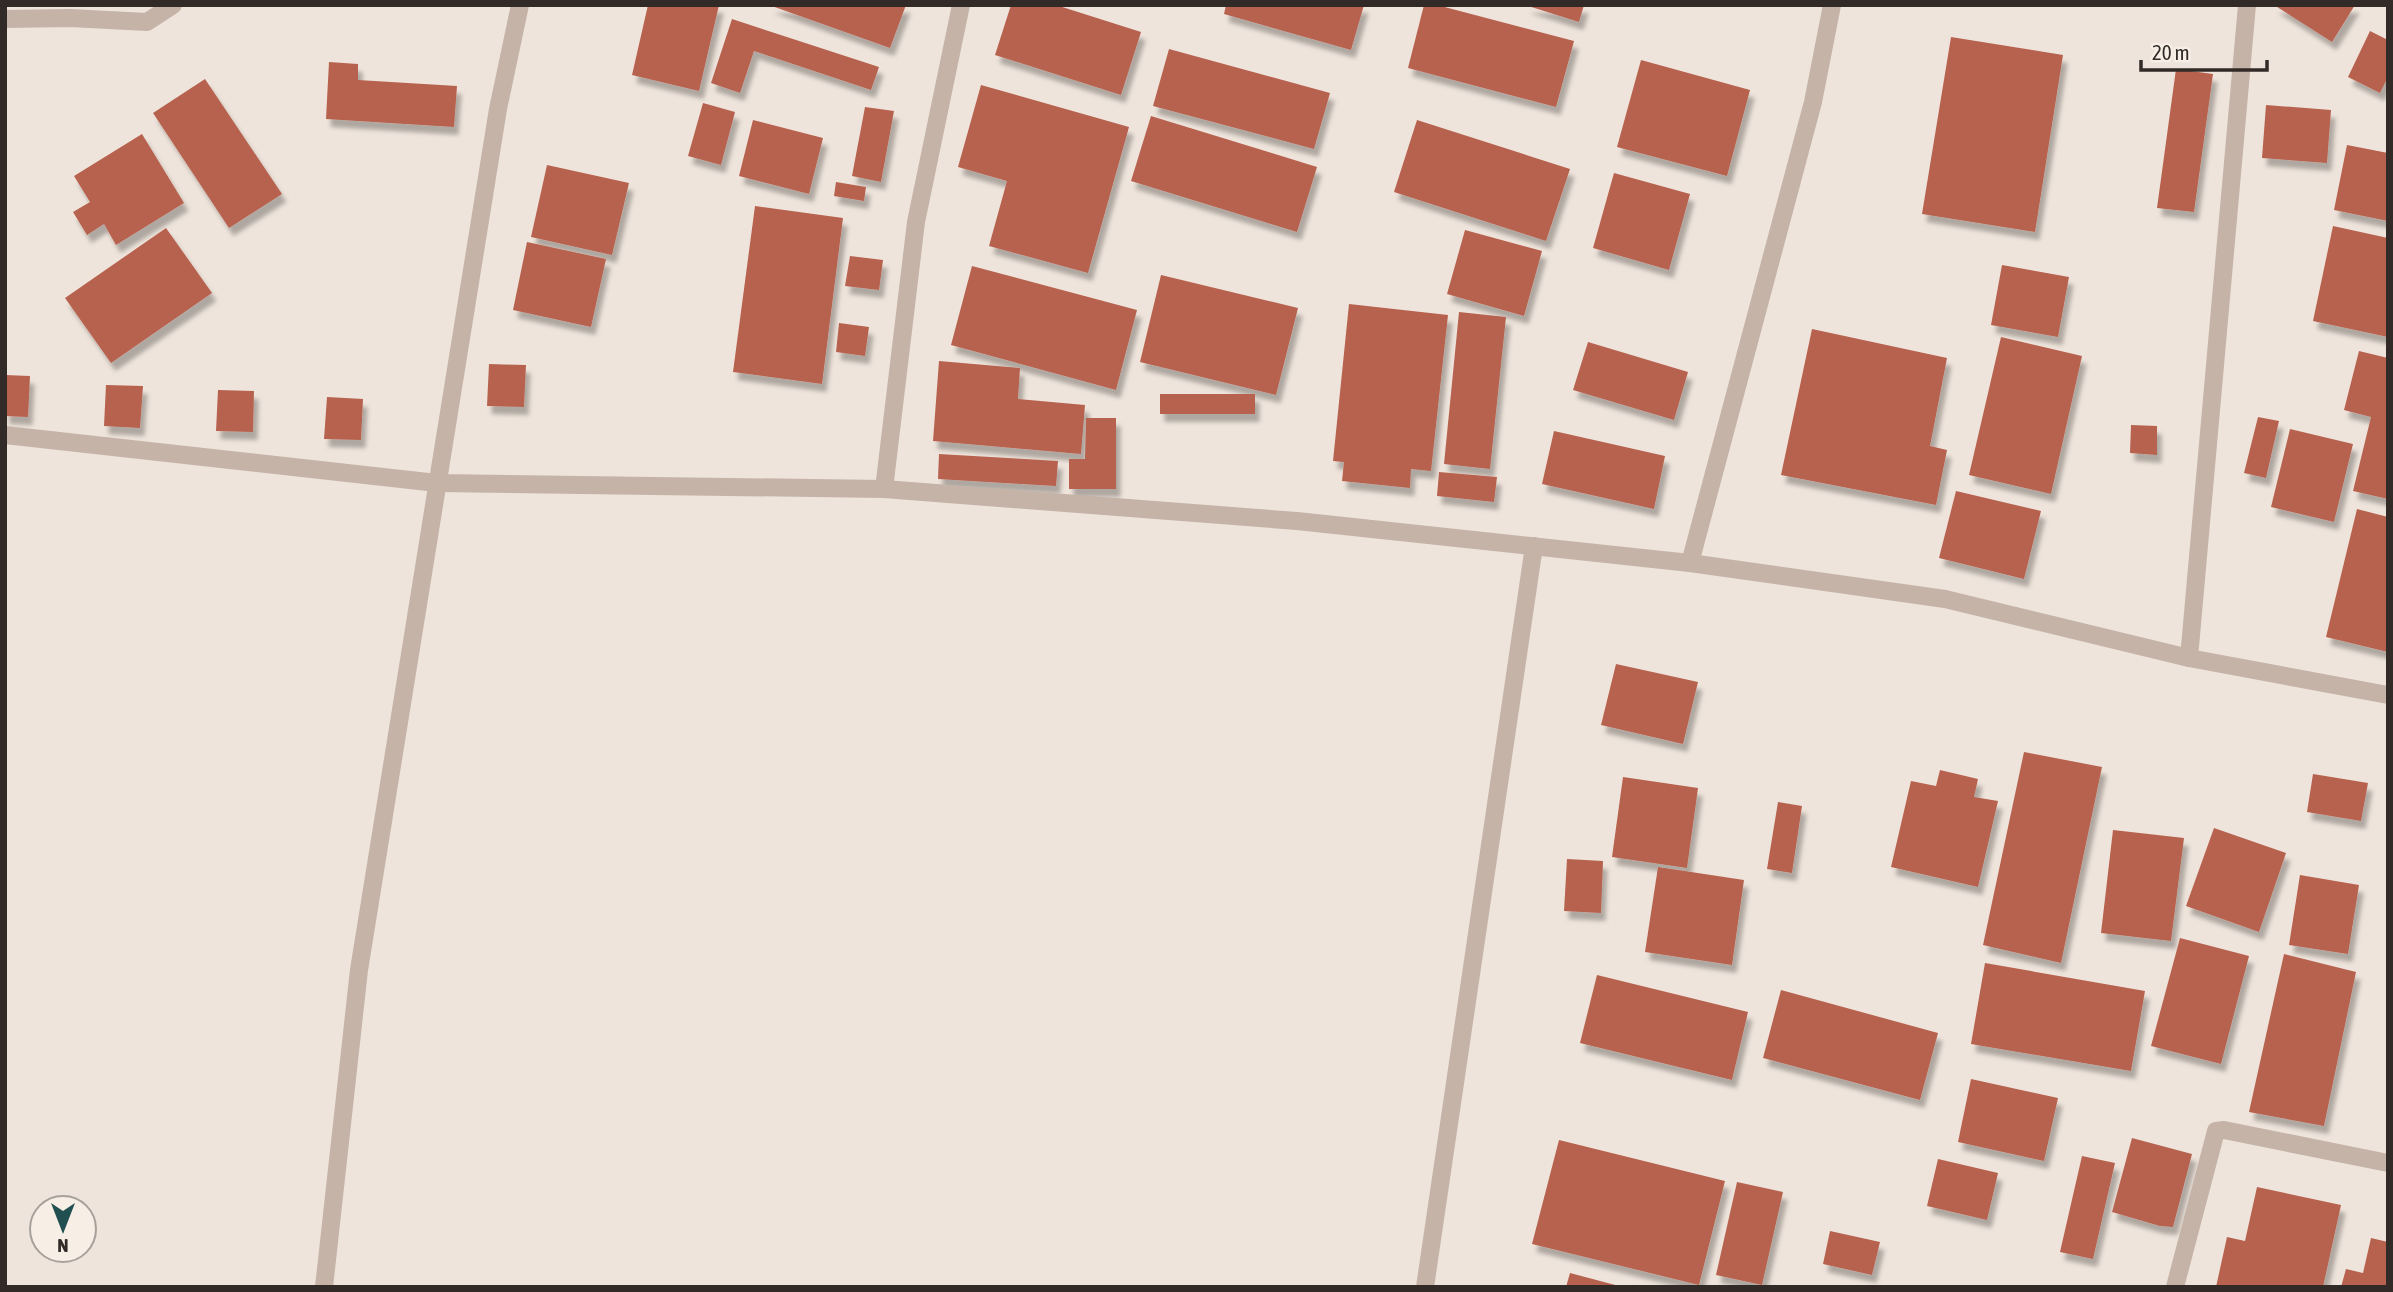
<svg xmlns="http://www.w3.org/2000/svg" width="2393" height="1292" font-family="'Asap Condensed',sans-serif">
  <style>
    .building { fill: #b7624f; filter: url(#shadow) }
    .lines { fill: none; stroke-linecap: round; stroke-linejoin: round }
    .minor { stroke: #c5b3a8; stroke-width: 18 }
  </style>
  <defs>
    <filter id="shadow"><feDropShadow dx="4.5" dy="8" stdDeviation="2" flood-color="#0004"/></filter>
  </defs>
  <rect width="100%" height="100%" fill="#eee4db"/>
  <g class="building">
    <path d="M 648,5 L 719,5 L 699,91 L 632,75 Z"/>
    <path d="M 769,5 L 906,5 L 890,48 Z"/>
    <path d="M 1011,5 L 1056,5 L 1141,32 L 1121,95 L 995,55 Z"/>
    <path d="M 1226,5 L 1364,5 L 1351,50 L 1224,14 Z"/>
    <path d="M 1424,5 L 1437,5 L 1574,41 L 1556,107 L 1408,68 Z"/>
    <path d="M 1525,5 L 1584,5 L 1579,22 Z"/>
    <path d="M 2274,5 L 2355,5 L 2332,42 Z"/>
    <path d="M 732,19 L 879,67 L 871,90 L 754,51 L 740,93 L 711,83 Z"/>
    <path d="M 2370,31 L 2388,40 L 2388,77 L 2380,93 L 2348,77 Z"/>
    <path d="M 1951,37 L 2063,55 L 2035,232 L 1922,214 Z"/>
    <path d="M 1169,49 L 1330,93 L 1314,149 L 1153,106 Z"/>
    <path d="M 1641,60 L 1750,90 L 1727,176 L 1617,147 Z"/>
    <path d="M 329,62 L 358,64 L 358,80 L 457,86 L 454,127 L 326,119 Z"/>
    <path d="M 2176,69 L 2213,74 L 2194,212 L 2157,208 Z"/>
    <path d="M 205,79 L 282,194 L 229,228 L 153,113 Z"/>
    <path d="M 981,85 L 1129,127 L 1088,273 L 989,246 L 1007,181 L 958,167 Z"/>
    <path d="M 703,103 L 735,112 L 721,165 L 688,156 Z"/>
    <path d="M 2266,105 L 2331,110 L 2327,163 L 2262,158 Z"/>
    <path d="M 865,107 L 894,111 L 881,182 L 852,176 Z"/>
    <path d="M 1151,116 L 1317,167 L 1297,232 L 1131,181 Z"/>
    <path d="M 753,120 L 823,138 L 809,194 L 739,176 Z"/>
    <path d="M 1417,120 L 1570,169 L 1546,241 L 1394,192 Z"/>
    <path d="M 142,134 L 184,203 L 116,245 L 104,224 L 87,235 L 73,212 L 90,202 L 74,176 Z"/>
    <path d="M 2347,145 L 2388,153 L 2388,221 L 2334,210 Z"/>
    <path d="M 547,165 L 629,183 L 612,255 L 531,237 Z"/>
    <path d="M 1614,173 L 1690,194 L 1669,270 L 1593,248 Z"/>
    <path d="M 836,182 L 866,187 L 864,201 L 834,196 Z"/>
    <path d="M 755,206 L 843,218 L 822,384 L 733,372 Z"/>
    <path d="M 2333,226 L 2388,238 L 2388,337 L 2313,321 Z"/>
    <path d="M 166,228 L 212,293 L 111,363 L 65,298 Z"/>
    <path d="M 1465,230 L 1542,251 L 1524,316 L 1447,294 Z"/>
    <path d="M 527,242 L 606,259 L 591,327 L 513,310 Z"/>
    <path d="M 850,256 L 883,260 L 879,290 L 845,286 Z"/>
    <path d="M 2002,265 L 2069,277 L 2058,337 L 1991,325 Z"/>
    <path d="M 972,266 L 1137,310 L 1116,390 L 951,345 Z"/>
    <path d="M 1161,275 L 1298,308 L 1276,395 L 1140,362 Z"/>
    <path d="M 1349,304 L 1448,315 L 1431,471 L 1411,469 L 1410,488 L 1342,481 L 1344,462 L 1333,461 Z"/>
    <path d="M 1459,312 L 1506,317 L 1490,469 L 1444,464 Z"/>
    <path d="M 839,323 L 869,327 L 865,356 L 836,352 Z"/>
    <path d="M 1812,329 L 1947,358 L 1930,446 L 1947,450 L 1936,505 L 1781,475 Z"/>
    <path d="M 2001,337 L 2082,356 L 2051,494 L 1969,475 Z"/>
    <path d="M 1588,342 L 1688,372 L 1674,420 L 1573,390 Z"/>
    <path d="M 2359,351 L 2388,358 L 2388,499 L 2353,491 L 2371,417 L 2344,410 Z"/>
    <path d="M 939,361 L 1020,368 L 1018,399 L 1085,405 L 1081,454 L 933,441 Z"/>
    <path d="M 489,364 L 526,365 L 524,407 L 487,406 Z"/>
    <path d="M 5,375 L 30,376 L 28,417 L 5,416 Z"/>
    <path d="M 106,385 L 143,386 L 140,428 L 104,426 Z"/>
    <path d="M 218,390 L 254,391 L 253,432 L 216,431 Z"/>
    <rect x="1160" y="394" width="95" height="20"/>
    <path d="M 327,397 L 363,399 L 361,440 L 324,439 Z"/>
    <path d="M 2258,417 L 2279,421 L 2266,478 L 2244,473 Z"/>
    <path d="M 1086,418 L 1116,418 L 1116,489 L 1069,489 L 1069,459 L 1085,459 Z"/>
    <path d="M 2131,425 L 2157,426 L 2157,455 L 2130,453 Z"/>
    <path d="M 2290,429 L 2353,444 L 2334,522 L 2271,507 Z"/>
    <path d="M 1554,431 L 1665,456 L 1654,509 L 1542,484 Z"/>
    <path d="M 939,454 L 1058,461 L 1056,486 L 938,479 Z"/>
    <path d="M 1439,472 L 1497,477 L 1494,502 L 1437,496 Z"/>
    <path d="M 1956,491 L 2041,511 L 2024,579 L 1939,558 Z"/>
    <path d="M 2357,509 L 2388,517 L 2388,652 L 2326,637 Z"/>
    <path d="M 1616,664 L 1698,682 L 1683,744 L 1601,725 Z"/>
    <path d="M 2024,752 L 2102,767 L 2061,963 L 1983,945 Z"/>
    <path d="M 1940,770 L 1978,779 L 1974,797 L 1998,801 L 1978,887 L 1891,867 L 1911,781 L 1936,786 Z"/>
    <path d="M 2313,774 L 2368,783 L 2361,821 L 2307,812 Z"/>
    <path d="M 1623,777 L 1698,788 L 1687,868 L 1612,857 Z"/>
    <path d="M 1778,802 L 1802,806 L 1792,873 L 1767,869 Z"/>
    <path d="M 2214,828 L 2286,853 L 2259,932 L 2186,906 Z"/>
    <path d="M 2113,830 L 2184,838 L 2171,941 L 2101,933 Z"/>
    <path d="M 1567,859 L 1603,861 L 1601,913 L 1564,911 Z"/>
    <path d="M 1658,867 L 1744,880 L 1732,965 L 1645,952 Z"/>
    <path d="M 2300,875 L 2359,885 L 2348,954 L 2289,945 Z"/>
    <path d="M 2180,938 L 2249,956 L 2221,1064 L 2151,1046 Z"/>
    <path d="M 2284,954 L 2356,972 L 2324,1126 L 2249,1112 Z"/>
    <path d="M 1985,963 L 2145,991 L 2131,1071 L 1971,1044 Z"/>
    <path d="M 1597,975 L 1748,1012 L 1732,1080 L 1580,1043 Z"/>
    <path d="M 1781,990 L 1938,1033 L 1920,1100 L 1763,1058 Z"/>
    <path d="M 1971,1079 L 2058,1098 L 2044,1161 L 1958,1142 Z"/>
    <path d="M 2132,1138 L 2192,1154 L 2173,1227 L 2160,1226 L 2112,1212 Z"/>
    <path d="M 1559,1140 L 1725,1181 L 1699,1285 L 1532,1244 Z"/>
    <path d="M 2082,1156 L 2115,1163 L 2093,1259 L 2060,1252 Z"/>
    <path d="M 1938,1159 L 1998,1173 L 1987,1220 L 1927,1206 Z"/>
    <path d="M 1737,1182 L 1783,1192 L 1762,1285 L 1716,1275 Z"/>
    <path d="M 2257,1187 L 2341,1205 L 2323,1287 L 2216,1287 L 2227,1237 L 2245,1241 Z"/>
    <path d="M 1830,1231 L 1880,1242 L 1872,1275 L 1823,1264 Z"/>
    <path d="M 2371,1238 L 2388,1242 L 2388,1287 L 2341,1287 L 2346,1269 L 2363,1273 Z"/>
    <path d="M 1570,1273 L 1619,1286 L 1619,1287 L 1566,1287 Z"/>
  </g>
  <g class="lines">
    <g class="minor">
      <path d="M 5,19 L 70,18 L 147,22 L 173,5"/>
      <path d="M 5,435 L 437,483 L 884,489 L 1297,521 L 1690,563 L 1945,599 L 2189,658 L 2388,695"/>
      <path d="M 884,489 L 916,222 L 961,5"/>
      <path d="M 1690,563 L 1813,102 L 1832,5"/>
      <path d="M 2189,658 L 2247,5"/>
      <path d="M 324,1287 L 359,970 L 498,109 L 520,5"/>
      <path d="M 1425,1287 L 1534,546"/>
      <path d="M 2175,1287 L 2216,1131 L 2224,1130 L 2388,1163"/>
    </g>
  </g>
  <rect width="2393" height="1292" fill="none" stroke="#322a27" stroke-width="14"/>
  <g transform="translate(63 1229) rotate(180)"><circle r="33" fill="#f7eee6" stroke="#a8a09a" stroke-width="2"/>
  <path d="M0-5L12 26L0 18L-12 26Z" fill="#224f4f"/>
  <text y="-10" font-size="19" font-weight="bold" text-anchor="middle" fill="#322a27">N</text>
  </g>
  <path d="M2141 60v10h126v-10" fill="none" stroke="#322a27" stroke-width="3.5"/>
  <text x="2152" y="60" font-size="21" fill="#322a27" stroke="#f7eee6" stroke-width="5" paint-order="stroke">20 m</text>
</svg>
